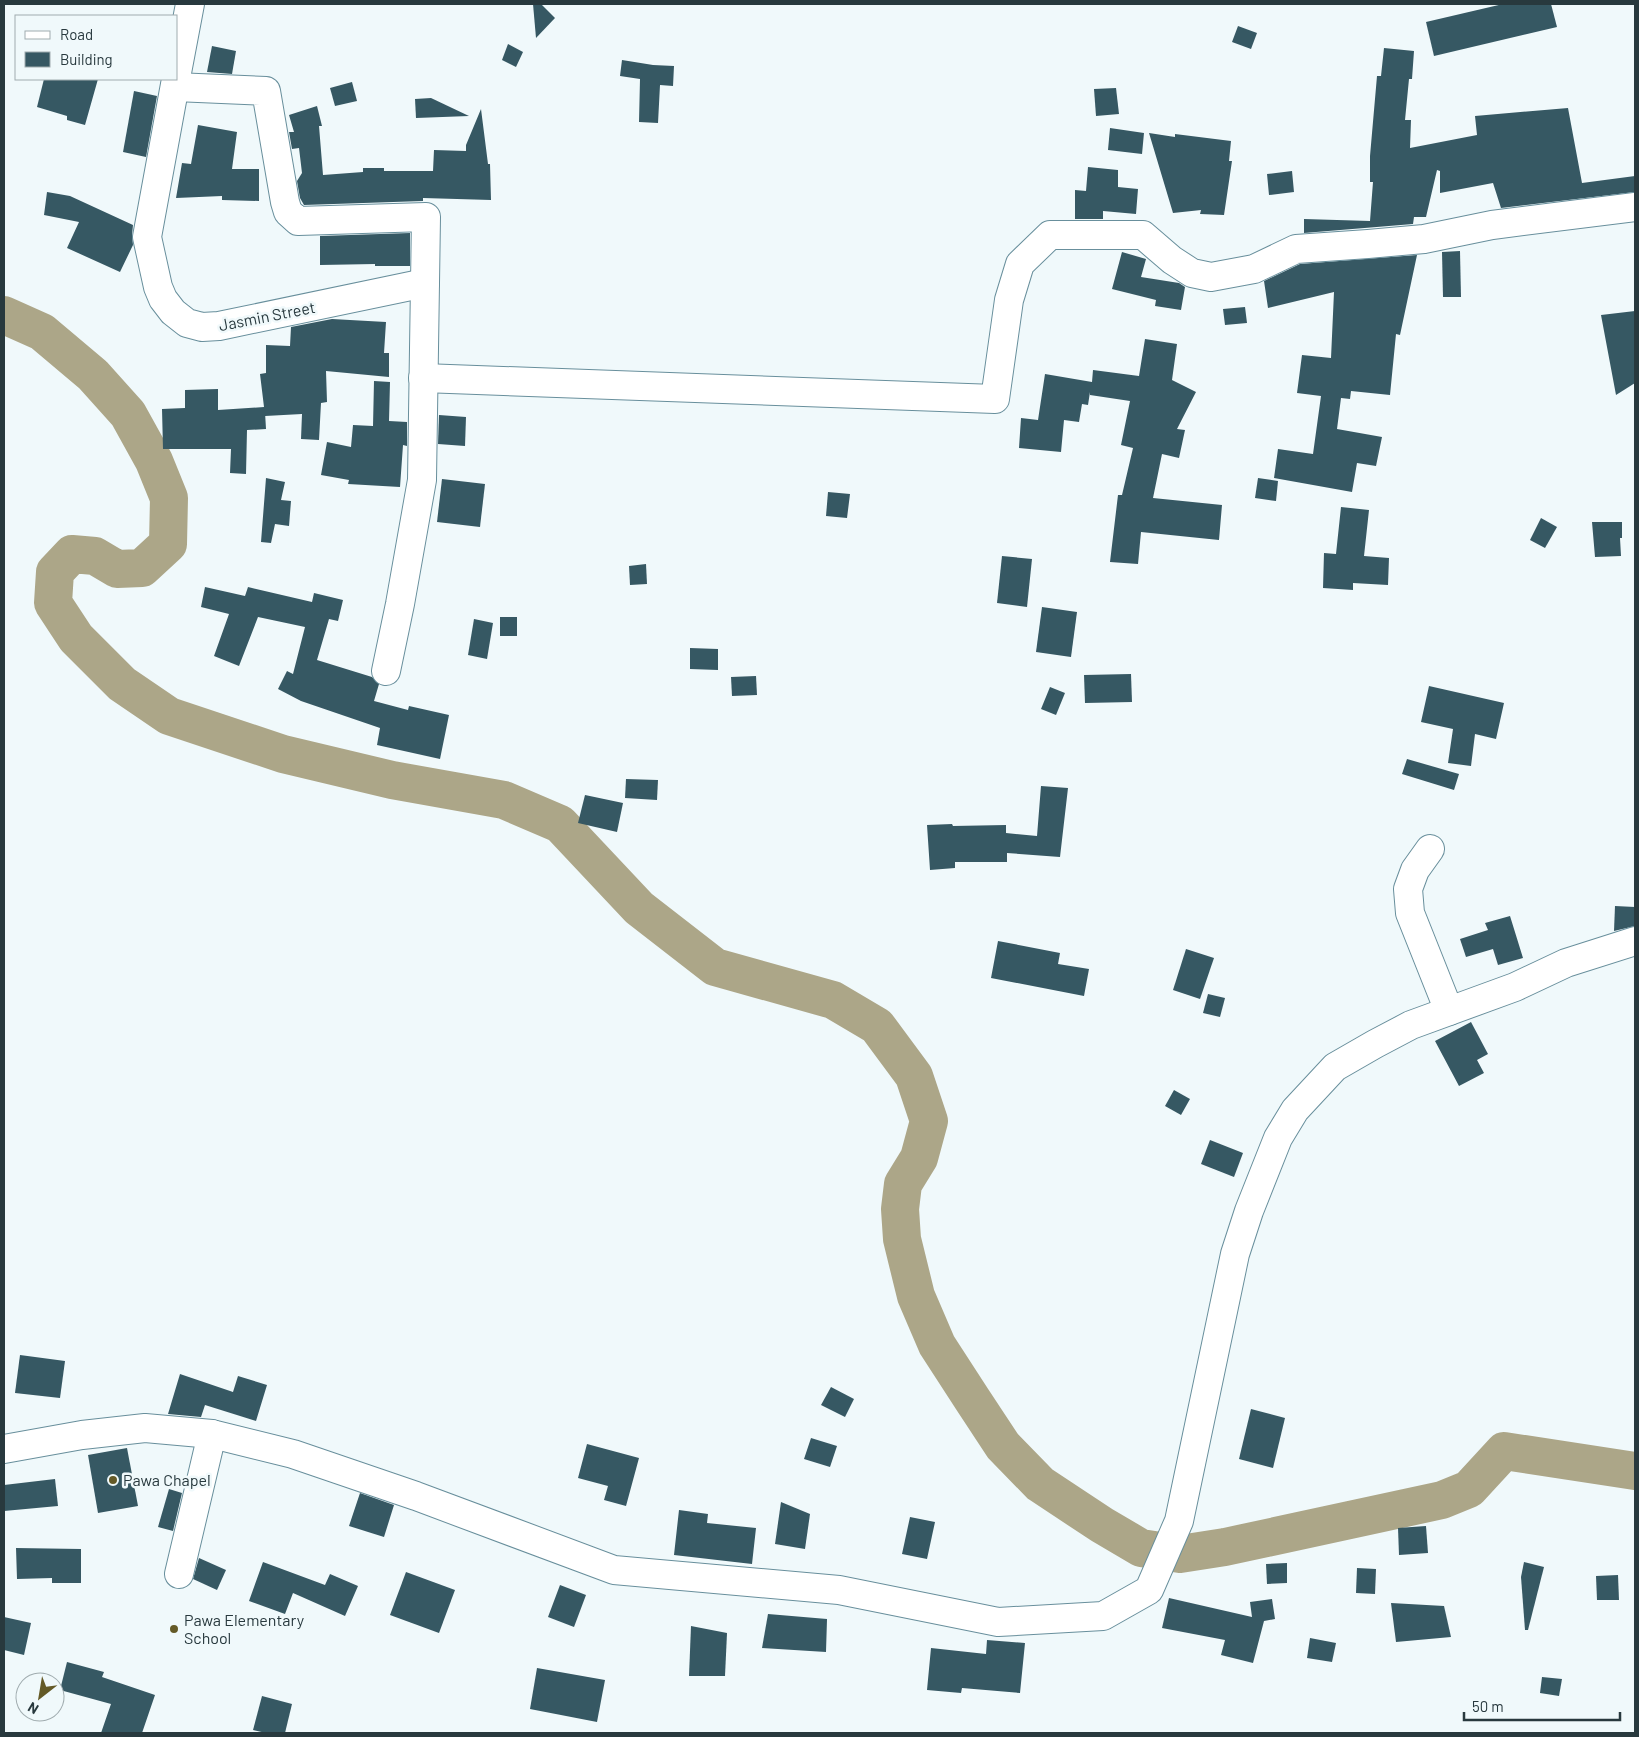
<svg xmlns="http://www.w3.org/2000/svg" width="1639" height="1737" font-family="Barlow,sans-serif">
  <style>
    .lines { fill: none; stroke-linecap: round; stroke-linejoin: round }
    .river { stroke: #aca688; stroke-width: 38 }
    .building { fill: #365863 }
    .minor-casing { stroke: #688f9c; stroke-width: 30 }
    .minor { stroke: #fff; stroke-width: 28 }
    .poi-dot { fill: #645a27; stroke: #f0f9fb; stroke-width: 2 }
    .labels { text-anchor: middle; stroke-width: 5; stroke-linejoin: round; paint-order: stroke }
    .street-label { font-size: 16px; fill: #28393e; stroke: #f0f9fb }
    .poi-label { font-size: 16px; fill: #28393e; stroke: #f0f9fb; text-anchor: start }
  </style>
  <rect width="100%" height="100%" fill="#f0f9fb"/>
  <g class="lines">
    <path class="river" d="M 4,315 L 42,332 L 93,375 L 128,414 L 154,461 L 169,498 L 168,544 L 142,568 L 117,569 L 95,556 L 72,554 L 55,572 L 53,603 L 76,638 L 122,684 L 169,716 L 283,754 L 392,780 L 504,800 L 560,824 L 639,908 L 715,967 L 833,1000 L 877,1026 L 914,1076 L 929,1121 L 919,1158 L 903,1184 L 900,1209 L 902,1239 L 916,1296 L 937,1345 L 972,1399 L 1003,1446 L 1040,1484 L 1102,1525 L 1141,1548 L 1180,1554 L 1225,1547 L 1442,1500 L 1469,1489 L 1504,1451 L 1635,1471"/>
  </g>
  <g class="building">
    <path d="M 533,4 L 541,4 L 555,18 L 536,38 Z"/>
    <path d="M 1503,4 L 1551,4 L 1557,27 L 1434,56 L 1426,22 Z"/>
    <path d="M 1238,26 L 1257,33 L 1251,49 L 1232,42 Z"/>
    <path d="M 508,44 L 523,52 L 516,67 L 502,60 Z"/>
    <path d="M 212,46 L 236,51 L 232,74 L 207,72 Z"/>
    <path d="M 1384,48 L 1414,51 L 1412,79 L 1409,79 L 1405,120 L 1411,120 L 1410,148 L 1477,135 L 1475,116 L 1568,108 L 1582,183 L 1635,176 L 1635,192 L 1501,208 L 1493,183 L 1440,193 L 1440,171 L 1437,170 L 1426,217 L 1414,217 L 1413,224 L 1304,233 L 1304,219 L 1370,221 L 1373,182 L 1370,182 L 1370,156 L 1377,76 L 1381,76 Z"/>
    <path d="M 622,60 L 653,65 L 674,66 L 673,86 L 660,85 L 658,123 L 639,122 L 640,79 L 620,76 Z"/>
    <path d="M 44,79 L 98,79 L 85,125 L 67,120 L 67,116 L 37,107 Z"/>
    <path d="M 352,82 L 357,101 L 335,106 L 330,88 Z"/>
    <path d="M 1116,88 L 1119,114 L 1096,116 L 1094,89 Z"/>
    <path d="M 134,91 L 157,96 L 146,157 L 123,152 Z"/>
    <path d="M 431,98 L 469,116 L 416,118 L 415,99 Z"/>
    <path d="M 317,106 L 322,126 L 319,126 L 323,175 L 363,172 L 363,168 L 384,168 L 384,171 L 433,171 L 434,150 L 466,151 L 466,145 L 481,109 L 488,164 L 490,164 L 491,200 L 423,198 L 423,201 L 304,205 L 300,198 L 297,181 L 302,173 L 299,148 L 292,149 L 289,132 L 294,132 L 289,115 Z"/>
    <path d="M 198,125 L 237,132 L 232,169 L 259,169 L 259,201 L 222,200 L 222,196 L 176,198 L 182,163 L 191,164 Z"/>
    <path d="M 1110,128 L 1144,133 L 1142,154 L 1108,150 Z"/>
    <path d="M 1149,133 L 1175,137 L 1175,134 L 1231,141 L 1229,161 L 1232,161 L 1224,215 L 1200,214 L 1201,210 L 1173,213 Z"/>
    <path d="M 1088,167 L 1118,170 L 1118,187 L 1138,189 L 1136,214 L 1103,211 L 1103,219 L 1075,219 L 1075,190 L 1086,191 Z"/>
    <path d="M 1292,171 L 1294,192 L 1269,195 L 1267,174 Z"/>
    <path d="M 47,192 L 70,196 L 133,225 L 132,235 L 133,245 L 120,272 L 67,248 L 79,222 L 44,215 Z"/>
    <path d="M 410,233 L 410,266 L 375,266 L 375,264 L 320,265 L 320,236 Z"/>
    <path d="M 1460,251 L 1461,297 L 1443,297 L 1442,252 Z"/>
    <path d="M 1122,252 L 1146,259 L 1141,277 L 1179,283 L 1185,287 L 1181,310 L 1155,306 L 1156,300 L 1112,289 Z"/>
    <path d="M 1417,255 L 1400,335 L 1396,334 L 1390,395 L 1351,391 L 1350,399 L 1341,398 L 1337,429 L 1382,437 L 1376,466 L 1357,463 L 1352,492 L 1274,478 L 1278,449 L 1313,454 L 1321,396 L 1297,393 L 1302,355 L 1331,358 L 1334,292 L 1268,308 L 1264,281 L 1300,264 Z"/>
    <path d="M 1245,307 L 1247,323 L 1225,325 L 1223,309 Z"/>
    <path d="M 1635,311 L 1635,383 L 1616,395 L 1601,315 Z"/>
    <path d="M 332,319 L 386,322 L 384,353 L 389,353 L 389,377 L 326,371 L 327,402 L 321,403 L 319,440 L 301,439 L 302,414 L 265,416 L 265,412 L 266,429 L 247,430 L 246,474 L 230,473 L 231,449 L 163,449 L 162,409 L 185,408 L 185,390 L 218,389 L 218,410 L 264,407 L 260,374 L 266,373 L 266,345 L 290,346 L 291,327 Z"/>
    <path d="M 1145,339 L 1177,344 L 1172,380 L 1196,392 L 1177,429 L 1185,430 L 1179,458 L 1162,454 L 1153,498 L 1222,505 L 1219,540 L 1141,532 L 1138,564 L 1110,562 L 1118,495 L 1122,495 L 1133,448 L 1121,445 L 1130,401 L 1090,395 L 1090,392 L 1088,405 L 1082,404 L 1079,422 L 1064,420 L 1061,452 L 1019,448 L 1021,418 L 1038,420 L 1045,374 L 1092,382 L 1093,370 L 1139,376 Z"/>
    <path d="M 374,381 L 390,382 L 389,421 L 407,422 L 407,446 L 403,445 L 400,487 L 348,484 L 349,480 L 321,475 L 327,442 L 351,447 L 353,425 L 373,426 Z"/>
    <path d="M 439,415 L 466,417 L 465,446 L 438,444 Z"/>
    <path d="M 266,478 L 285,482 L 281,500 L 291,501 L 289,526 L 275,524 L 271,543 L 261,542 Z"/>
    <path d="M 1258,478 L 1278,481 L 1276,501 L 1255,498 Z"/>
    <path d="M 442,479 L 485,484 L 480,527 L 437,522 Z"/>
    <path d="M 828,492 L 850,494 L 847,518 L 826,516 Z"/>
    <path d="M 1341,507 L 1369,510 L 1364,556 L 1389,558 L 1388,585 L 1353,583 L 1353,590 L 1323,588 L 1324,553 L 1336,554 Z"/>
    <path d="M 1541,518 L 1557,527 L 1545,548 L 1530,540 Z"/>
    <path d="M 1592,522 L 1622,522 L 1622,538 L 1620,538 L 1621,556 L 1595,557 Z"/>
    <path d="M 1002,556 L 1032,559 L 1027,607 L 997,603 Z"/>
    <path d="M 646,564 L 647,584 L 630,585 L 629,566 Z"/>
    <path d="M 205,587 L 245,596 L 248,587 L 312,602 L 314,593 L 343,600 L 338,621 L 329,619 L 317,660 L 372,677 L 379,684 L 374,701 L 408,710 L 409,706 L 449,715 L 440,759 L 377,745 L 380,728 L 301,701 L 278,689 L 287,671 L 293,674 L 305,627 L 258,617 L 239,666 L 214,656 L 229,614 L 201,607 Z"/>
    <path d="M 1042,607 L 1077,612 L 1071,657 L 1036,652 Z"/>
    <rect x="500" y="617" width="17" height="19"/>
    <path d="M 474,619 L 493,623 L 487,659 L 468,655 Z"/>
    <path d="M 690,648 L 718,649 L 718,670 L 690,669 Z"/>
    <path d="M 1131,674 L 1132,702 L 1085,703 L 1084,675 Z"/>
    <path d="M 756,676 L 757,695 L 732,696 L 731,677 Z"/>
    <path d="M 1429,686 L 1504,703 L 1496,739 L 1475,734 L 1471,766 L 1448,763 L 1453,729 L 1421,722 Z"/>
    <path d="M 1050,687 L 1065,693 L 1056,715 L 1041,709 Z"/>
    <path d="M 1407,759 L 1459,774 L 1454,790 L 1402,774 Z"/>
    <path d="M 626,779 L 658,780 L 657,800 L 625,798 Z"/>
    <path d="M 1041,786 L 1068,788 L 1060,857 L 1007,853 L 1007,862 L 955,862 L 955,868 L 930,870 L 927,825 L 952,824 L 953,826 L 1006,825 L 1006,833 L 1037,836 Z"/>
    <path d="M 585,795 L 623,803 L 617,832 L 578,823 Z"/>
    <path d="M 1615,906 L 1635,907 L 1635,926 L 1614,931 Z"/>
    <path d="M 1510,916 L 1523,958 L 1498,965 L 1493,949 L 1466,957 L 1460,939 L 1488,930 L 1485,923 Z"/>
    <path d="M 998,941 L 1060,953 L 1058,964 L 1089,969 L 1084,996 L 991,978 Z"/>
    <path d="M 1186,949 L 1214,958 L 1200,999 L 1173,990 Z"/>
    <path d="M 1208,994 L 1225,998 L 1220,1017 L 1203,1013 Z"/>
    <path d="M 1471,1022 L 1488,1054 L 1477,1060 L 1484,1073 L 1459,1086 L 1435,1041 Z"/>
    <path d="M 1174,1090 L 1190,1099 L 1181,1115 L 1165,1106 Z"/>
    <path d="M 1210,1140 L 1243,1153 L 1234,1177 L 1201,1164 Z"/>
    <path d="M 20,1355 L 65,1361 L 60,1398 L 15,1393 Z"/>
    <path d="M 180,1374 L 233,1392 L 238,1376 L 267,1385 L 256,1421 L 205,1405 L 201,1417 L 168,1414 Z"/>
    <path d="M 831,1387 L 854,1399 L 845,1417 L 821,1405 Z"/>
    <path d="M 1251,1409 L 1285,1418 L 1273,1468 L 1239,1459 Z"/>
    <path d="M 811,1438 L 837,1446 L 830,1467 L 804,1459 Z"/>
    <path d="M 587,1444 L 639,1458 L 626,1506 L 604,1500 L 608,1486 L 578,1478 Z"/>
    <path d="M 127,1448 L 138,1506 L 98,1513 L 88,1455 Z"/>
    <path d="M 55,1479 L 58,1506 L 4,1511 L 4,1485 Z"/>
    <path d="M 169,1489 L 182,1493 L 173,1531 L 158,1527 Z"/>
    <path d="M 360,1493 L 394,1505 L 384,1537 L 349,1526 Z"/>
    <path d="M 781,1502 L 810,1514 L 805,1549 L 775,1544 Z"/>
    <path d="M 679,1510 L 708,1514 L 707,1523 L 756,1528 L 752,1564 L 674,1555 Z"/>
    <path d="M 910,1517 L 935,1522 L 927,1559 L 902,1554 Z"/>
    <path d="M 1426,1526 L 1428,1553 L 1399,1555 L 1398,1528 Z"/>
    <path d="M 16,1548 L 81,1549 L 81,1583 L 52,1583 L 52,1578 L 17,1579 Z"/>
    <path d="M 199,1558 L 226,1570 L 217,1590 L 193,1579 Z"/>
    <path d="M 263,1562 L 325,1585 L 330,1574 L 358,1586 L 345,1616 L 293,1593 L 285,1614 L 249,1601 Z"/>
    <path d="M 1524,1562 L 1544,1567 L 1528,1630 L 1525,1630 L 1521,1577 Z"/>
    <path d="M 1287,1563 L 1287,1583 L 1267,1584 L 1266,1564 Z"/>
    <path d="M 1357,1568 L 1376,1569 L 1375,1594 L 1356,1593 Z"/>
    <path d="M 406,1572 L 455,1590 L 439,1633 L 390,1615 Z"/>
    <path d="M 1618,1575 L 1619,1600 L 1597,1600 L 1596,1576 Z"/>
    <path d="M 560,1585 L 586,1595 L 574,1627 L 548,1617 Z"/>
    <path d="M 1169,1598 L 1252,1617 L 1250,1602 L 1272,1599 L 1275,1619 L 1264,1621 L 1253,1663 L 1221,1655 L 1225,1640 L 1162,1628 Z"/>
    <path d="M 1391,1603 L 1444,1606 L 1451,1637 L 1396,1642 Z"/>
    <path d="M 768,1614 L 827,1619 L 826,1652 L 762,1648 Z"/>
    <path d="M 4,1617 L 31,1623 L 24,1655 L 4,1650 Z"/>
    <path d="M 691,1626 L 727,1633 L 725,1676 L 689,1676 Z"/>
    <path d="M 1310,1638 L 1336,1643 L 1332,1662 L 1307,1658 Z"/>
    <path d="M 987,1640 L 1025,1643 L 1020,1693 L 962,1688 L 961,1693 L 927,1690 L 931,1648 L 986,1654 Z"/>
    <path d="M 67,1662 L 104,1672 L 102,1677 L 155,1695 L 142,1733 L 101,1733 L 111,1704 L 60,1690 Z"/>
    <path d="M 537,1668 L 605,1680 L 597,1722 L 530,1709 Z"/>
    <path d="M 1542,1677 L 1562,1679 L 1559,1696 L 1540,1693 Z"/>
    <path d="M 262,1696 L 292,1704 L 285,1733 L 266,1733 L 253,1730 Z"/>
  </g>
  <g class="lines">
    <g class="minor-casing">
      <g id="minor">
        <path d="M 176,78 L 190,4"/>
        <path d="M 176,79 L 147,237 L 158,287 L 163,299 L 173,312 L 187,323 L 202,327 L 219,326 L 425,283"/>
        <path d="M 175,87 L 266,91 L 285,202 L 288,212 L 298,221 L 426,217 L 422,480 L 400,604 L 386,671"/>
        <path d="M 423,378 L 995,399 L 1009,300 L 1020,264 L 1050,235 L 1143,235 L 1172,260 L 1192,273 L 1211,277 L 1254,269 L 1296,249 L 1368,244 L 1424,239 L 1492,225 L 1635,207"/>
        <path d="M 1430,849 L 1415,870 L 1408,889 L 1410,913 L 1449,1011"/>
        <path d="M 4,1449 L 82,1435 L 145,1428 L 212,1434 L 293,1454 L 416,1496 L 614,1570 L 839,1590 L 998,1622 L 1103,1616 L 1149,1590 L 1179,1521 L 1235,1254 L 1249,1211 L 1278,1138 L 1295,1110 L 1335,1067 L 1375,1044 L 1411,1025 L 1515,987 L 1566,963 L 1635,941"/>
        <path d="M 179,1574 L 212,1434"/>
      </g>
    </g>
    <use href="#minor" class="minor"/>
  </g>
  <g class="poi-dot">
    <circle cx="113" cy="1480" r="5"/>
    <circle cx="174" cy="1629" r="5"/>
  </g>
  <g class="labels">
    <g class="street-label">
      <text transform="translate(267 316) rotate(-11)" y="6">Jasmin Street</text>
    </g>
    <g class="poi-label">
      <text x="123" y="1486">Pawa Chapel</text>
      <text x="184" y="1626">Pawa Elementary<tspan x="184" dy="18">School</tspan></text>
    </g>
  </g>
  <rect width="1639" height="1737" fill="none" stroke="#28393e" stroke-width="10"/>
  <rect x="15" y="15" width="162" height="65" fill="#f0f9fb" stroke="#a0acaf"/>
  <rect x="25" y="31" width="25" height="8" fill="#ffffff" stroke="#a0acaf"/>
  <text x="60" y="40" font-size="15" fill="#28393e">Road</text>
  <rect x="25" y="52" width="25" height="15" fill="#365863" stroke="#a0acaf"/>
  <text x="60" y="65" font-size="15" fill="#28393e">Building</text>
  <g transform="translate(40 1697) rotate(211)"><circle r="24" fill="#f0f9fb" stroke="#a0acaf"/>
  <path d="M0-4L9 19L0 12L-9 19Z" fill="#645a27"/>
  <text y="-8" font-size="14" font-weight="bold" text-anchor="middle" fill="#28393e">N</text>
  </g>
  <path d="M1464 1712v8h156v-8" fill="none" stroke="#28393e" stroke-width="2.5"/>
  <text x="1472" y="1712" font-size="15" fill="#28393e" stroke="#f0f9fb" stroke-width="4" paint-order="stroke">50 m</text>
</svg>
